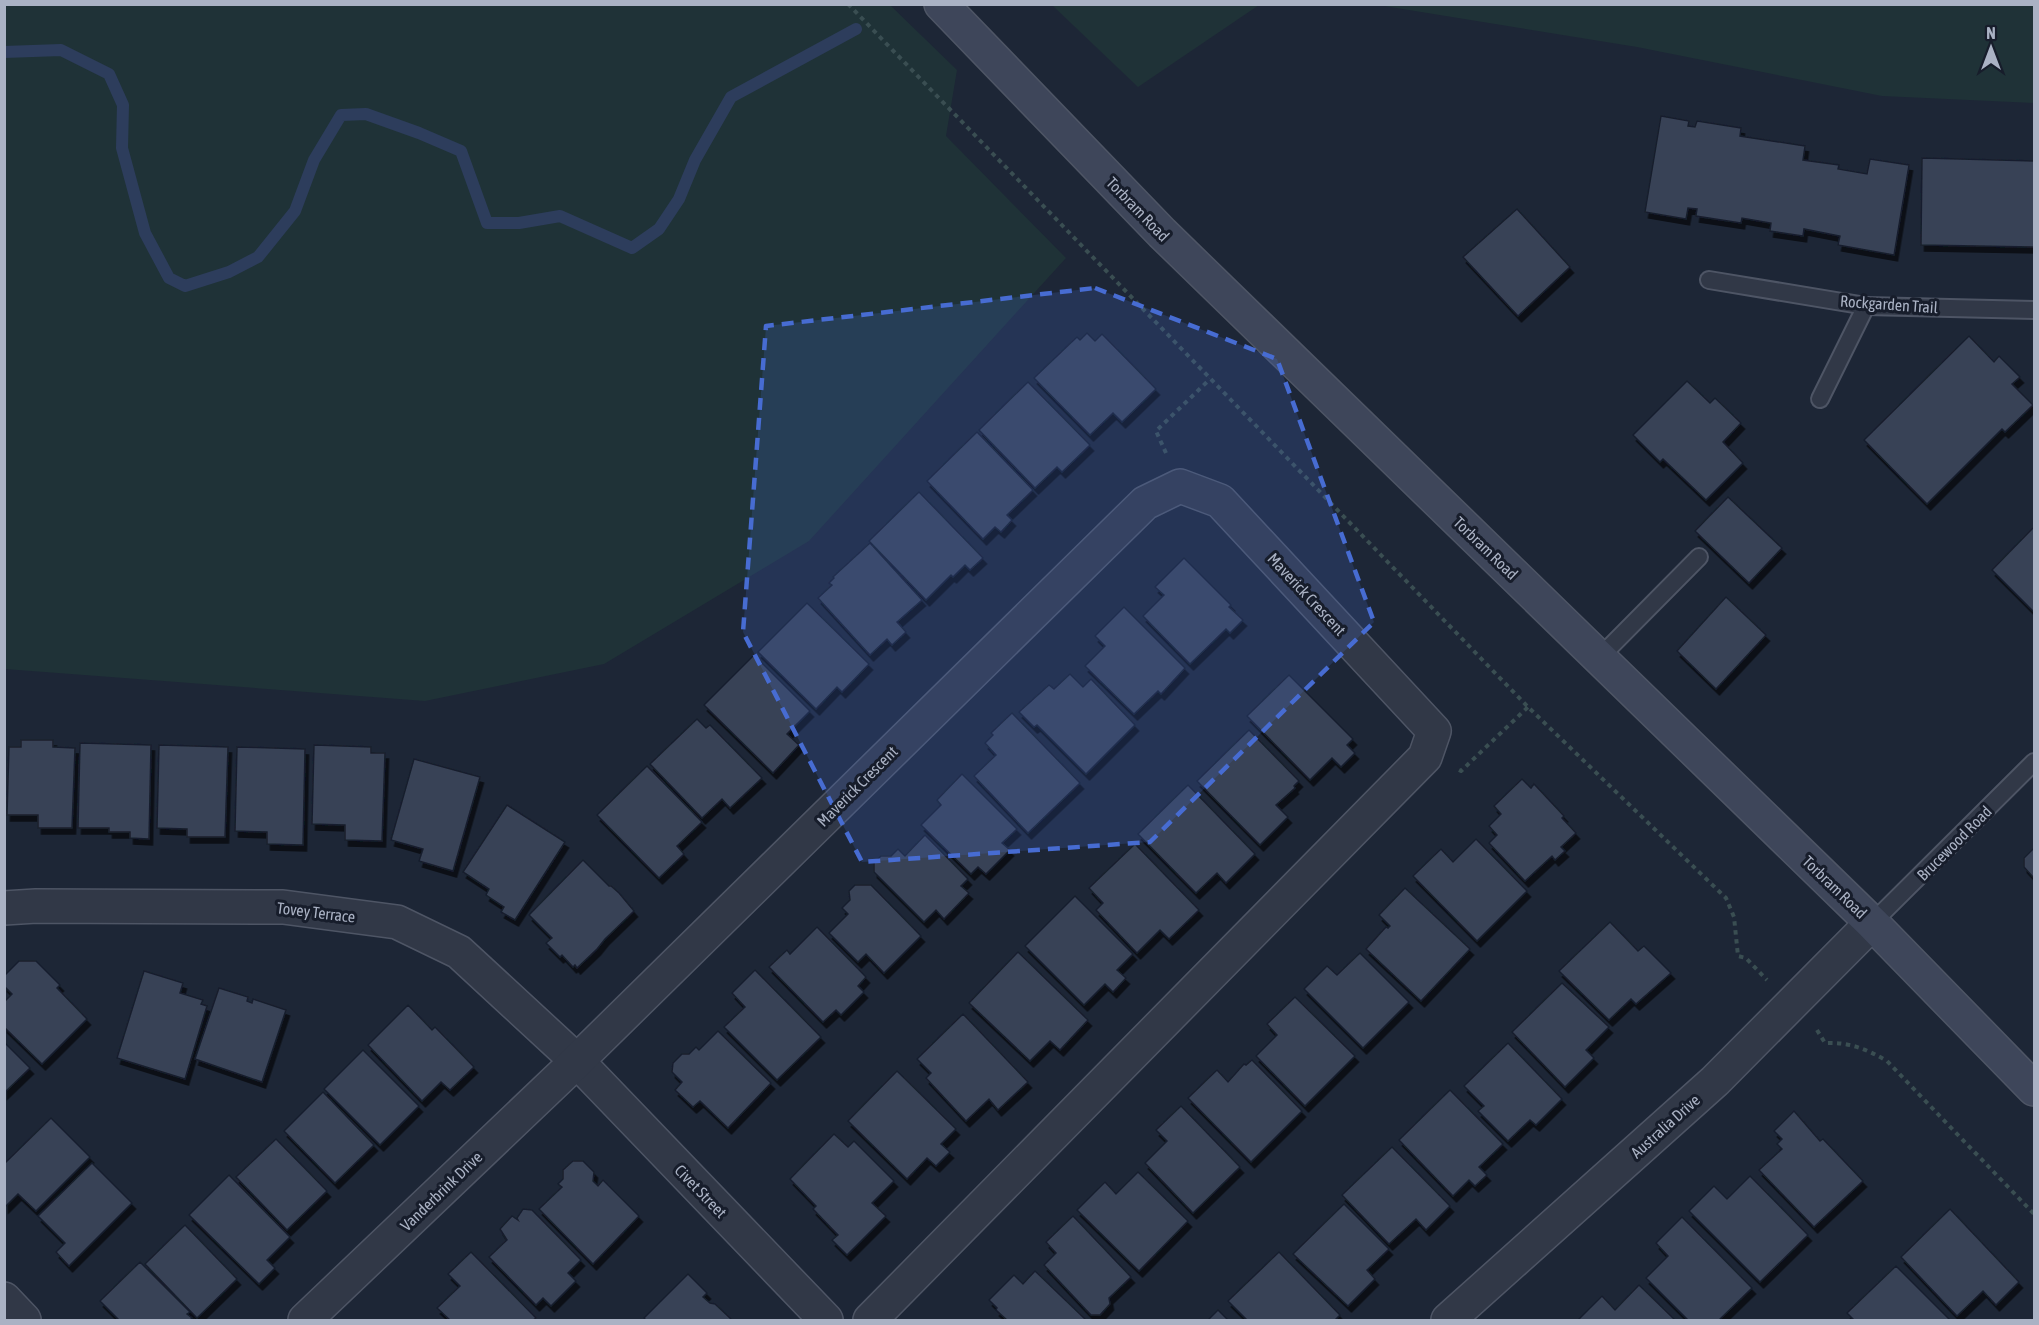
<svg xmlns="http://www.w3.org/2000/svg" width="2039" height="1325" font-family="'Asap Condensed',sans-serif">
  <style>
    .green { fill: #1f3237 }
    .lines { fill: none; stroke-linecap: round; stroke-linejoin: round }
    .stream { stroke: #2d3d5c; stroke-width: 12 }
    .building { fill: #394357; stroke: #191f2d; stroke-width: 1.5; filter: url(#shadow) }
    .service-casing { stroke: #4e5565; stroke-width: 20 }
    .minor-casing { stroke: #4e5565; stroke-width: 36 }
    .secondary-casing { stroke: #4e5565; stroke-width: 36 }
    .path { stroke: #3a4e52; stroke-width: 4; stroke-dasharray: 4.5 4.5; stroke-linecap: butt }
    .service { stroke: #313847; stroke-width: 16 }
    .minor { stroke: #313847; stroke-width: 33 }
    .secondary { stroke: #3e465a; stroke-width: 33 }
    .marked { fill: #476cd2; fill-opacity: 0.2; stroke: #476cd2; stroke-width: 4.5; stroke-dasharray: 12 8; stroke-linejoin: round }
    .labels { text-anchor: middle; stroke-width: 6; stroke-linejoin: round; paint-order: stroke }
    .street-label { font-size: 16px; fill: #aab2c4; stroke: #171d2b }
  </style>
  <defs>
    <filter id="shadow"><feDropShadow dx="3.5" dy="6" stdDeviation="0" flood-color="#0009"/></filter>
  </defs>
  <rect width="100%" height="100%" fill="#1d2636"/>
  <g class="green">
    <path d="M 4,5 L 890,5 L 957,70 L 946,136 L 1066,258 L 809,541 L 604,664 L 425,701 L 5,669 Z"/>
    <path d="M 1052,5 L 1259,5 L 1138,87 Z"/>
    <path d="M 1378,5 L 2034,5 L 2034,103 L 1882,96 L 1637,47 Z"/>
  </g>
  <g class="lines">
    <path class="stream" d="M 4,52 L 61,50 L 109,74 L 123,105 L 122,148 L 145,233 L 169,278 L 185,286 L 229,272 L 258,257 L 295,211 L 314,160 L 341,115 L 366,114 L 419,133 L 461,151 L 487,223 L 519,223 L 560,216 L 632,248 L 659,229 L 679,199 L 695,160 L 731,97 L 856,29"/>
  </g>
  <g class="building">
    <path d="M 1661,116 L 1689,121 L 1688,126 L 1695,127 L 1697,121 L 1741,128 L 1740,136 L 1805,146 L 1803,160 L 1839,165 L 1838,169 L 1867,174 L 1870,159 L 1909,165 L 1894,255 L 1838,245 L 1840,236 L 1804,229 L 1803,236 L 1770,231 L 1771,223 L 1742,218 L 1741,223 L 1696,216 L 1697,209 L 1688,208 L 1686,219 L 1645,212 Z"/>
    <path d="M 1922,158 L 2034,161 L 2034,247 L 1921,245 Z"/>
    <path d="M 1517,209 L 1570,267 L 1518,316 L 1463,257 Z"/>
    <path d="M 1087,333 L 1095,341 L 1102,334 L 1156,389 L 1122,422 L 1113,413 L 1090,435 L 1034,378 L 1077,337 L 1080,340 Z"/>
    <path d="M 1969,336 L 1994,362 L 1999,356 L 2020,377 L 2012,384 L 2033,405 L 2005,432 L 2002,429 L 1927,504 L 1864,440 Z"/>
    <path d="M 1687,381 L 1710,403 L 1715,398 L 1741,423 L 1723,442 L 1743,463 L 1706,500 L 1663,459 L 1660,462 L 1633,435 Z"/>
    <path d="M 1028,382 L 1090,445 L 1062,472 L 1057,467 L 1035,488 L 979,430 Z"/>
    <path d="M 977,432 L 1033,490 L 1007,515 L 1012,520 L 1001,532 L 995,527 L 983,539 L 927,481 Z"/>
    <path d="M 919,492 L 983,558 L 970,570 L 965,565 L 953,577 L 951,575 L 926,600 L 869,541 Z"/>
    <path d="M 1728,497 L 1782,548 L 1749,583 L 1695,531 Z"/>
    <path d="M 2034,527 L 2034,612 L 1992,570 Z"/>
    <path d="M 870,543 L 922,600 L 897,622 L 906,632 L 892,645 L 887,639 L 870,655 L 818,598 L 832,585 L 829,583 L 834,578 L 833,577 Z"/>
    <path d="M 1184,558 L 1231,605 L 1229,607 L 1243,620 L 1230,633 L 1226,629 L 1190,664 L 1143,616 L 1164,595 L 1155,587 Z"/>
    <path d="M 1726,597 L 1766,635 L 1716,689 L 1677,651 Z"/>
    <path d="M 807,603 L 869,664 L 842,692 L 837,687 L 816,709 L 758,652 Z"/>
    <path d="M 1124,607 L 1185,668 L 1161,694 L 1158,691 L 1134,714 L 1085,666 L 1105,646 L 1095,636 Z"/>
    <path d="M 754,655 L 810,711 L 787,734 L 799,745 L 773,773 L 704,705 Z"/>
    <path d="M 1070,674 L 1083,687 L 1091,679 L 1135,725 L 1086,774 L 1037,725 L 1034,727 L 1019,712 L 1049,685 L 1054,689 Z"/>
    <path d="M 1289,675 L 1353,739 L 1347,745 L 1355,753 L 1341,767 L 1332,758 L 1310,780 L 1247,716 Z"/>
    <path d="M 1012,713 L 1080,783 L 1028,833 L 974,776 L 996,755 L 985,743 L 993,735 L 991,733 Z"/>
    <path d="M 697,719 L 706,728 L 710,725 L 762,778 L 730,808 L 722,799 L 702,818 L 650,764 Z"/>
    <path d="M 1249,730 L 1299,781 L 1294,786 L 1295,788 L 1276,805 L 1288,817 L 1260,845 L 1197,781 Z"/>
    <path d="M 21,740 L 53,740 L 53,747 L 75,748 L 72,828 L 38,828 L 38,815 L 7,815 L 9,747 L 21,747 Z"/>
    <path d="M 80,743 L 151,745 L 149,839 L 130,838 L 130,832 L 109,832 L 109,828 L 78,828 Z"/>
    <path d="M 159,745 L 228,747 L 225,837 L 187,837 L 187,829 L 157,828 Z"/>
    <path d="M 314,745 L 371,747 L 371,753 L 385,753 L 382,841 L 345,840 L 345,825 L 312,824 Z"/>
    <path d="M 237,747 L 305,749 L 303,845 L 267,844 L 267,832 L 235,831 Z"/>
    <path d="M 414,759 L 480,777 L 453,871 L 419,861 L 423,849 L 391,840 Z"/>
    <path d="M 647,766 L 702,822 L 677,846 L 684,854 L 659,878 L 597,815 Z"/>
    <path d="M 962,774 L 1017,829 L 1002,843 L 1010,850 L 986,874 L 978,867 L 971,874 L 921,825 L 941,805 L 937,800 Z"/>
    <path d="M 1522,779 L 1531,788 L 1534,784 L 1564,816 L 1562,818 L 1576,833 L 1561,847 L 1565,851 L 1555,860 L 1552,856 L 1525,881 L 1489,843 L 1497,835 L 1489,826 L 1501,814 L 1494,806 Z"/>
    <path d="M 1188,785 L 1255,854 L 1226,883 L 1217,873 L 1196,893 L 1138,834 Z"/>
    <path d="M 507,805 L 565,842 L 515,920 L 501,912 L 504,907 L 486,895 L 489,889 L 463,872 Z"/>
    <path d="M 925,835 L 968,879 L 961,886 L 969,893 L 944,919 L 936,910 L 924,922 L 874,872 L 874,863 L 881,856 L 891,856 L 898,849 L 905,856 Z"/>
    <path d="M 1476,839 L 1527,891 L 1477,941 L 1413,876 L 1441,849 L 1453,862 Z"/>
    <path d="M 1135,844 L 1199,910 L 1169,939 L 1160,930 L 1137,953 L 1096,910 L 1103,903 L 1089,888 Z"/>
    <path d="M 2034,848 L 2034,878 L 2024,867 L 2024,858 Z"/>
    <path d="M 583,860 L 609,886 L 611,886 L 619,893 L 634,911 L 605,939 L 597,949 L 577,968 L 575,965 L 573,967 L 562,955 L 560,957 L 546,943 L 552,938 L 529,915 Z"/>
    <path d="M 855,885 L 871,885 L 921,936 L 884,973 L 866,954 L 858,962 L 829,933 L 848,914 L 842,908 L 850,900 L 849,891 Z"/>
    <path d="M 1405,888 L 1470,949 L 1421,1001 L 1366,949 L 1386,927 L 1388,928 L 1390,926 L 1379,915 Z"/>
    <path d="M 1075,896 L 1133,954 L 1117,970 L 1126,978 L 1113,992 L 1105,984 L 1084,1005 L 1025,946 Z"/>
    <path d="M 1610,922 L 1638,951 L 1644,946 L 1671,973 L 1636,1004 L 1631,999 L 1609,1020 L 1559,971 Z"/>
    <path d="M 817,927 L 866,977 L 858,986 L 864,992 L 841,1015 L 836,1010 L 823,1022 L 769,967 L 787,950 L 790,954 Z"/>
    <path d="M 1018,952 L 1088,1020 L 1060,1050 L 1050,1041 L 1030,1061 L 969,1003 Z"/>
    <path d="M 1360,953 L 1409,1002 L 1363,1048 L 1304,989 L 1327,966 L 1337,975 Z"/>
    <path d="M 19,961 L 36,961 L 60,985 L 57,988 L 87,1019 L 42,1064 L 4,1027 L 4,1002 L 12,994 L 4,986 L 4,976 Z"/>
    <path d="M 755,970 L 821,1037 L 777,1080 L 724,1027 L 745,1007 L 732,993 Z"/>
    <path d="M 144,971 L 183,983 L 180,993 L 203,1000 L 201,1004 L 207,1006 L 185,1079 L 117,1058 Z"/>
    <path d="M 1562,983 L 1609,1027 L 1586,1050 L 1594,1058 L 1565,1087 L 1512,1032 Z"/>
    <path d="M 219,988 L 248,997 L 247,1001 L 252,1003 L 253,999 L 286,1010 L 262,1082 L 195,1059 Z"/>
    <path d="M 1295,997 L 1355,1056 L 1305,1106 L 1256,1056 L 1277,1035 L 1267,1024 Z"/>
    <path d="M 408,1005 L 432,1030 L 435,1027 L 474,1067 L 450,1090 L 441,1082 L 422,1101 L 368,1045 Z"/>
    <path d="M 963,1014 L 1028,1082 L 998,1110 L 989,1099 L 966,1121 L 926,1078 L 931,1073 L 917,1059 Z"/>
    <path d="M 718,1031 L 771,1083 L 728,1128 L 700,1101 L 693,1107 L 675,1090 L 682,1082 L 672,1072 L 673,1063 L 682,1054 L 689,1054 L 696,1047 L 699,1050 Z"/>
    <path d="M 4,1042 L 30,1068 L 4,1093 Z"/>
    <path d="M 1508,1043 L 1562,1099 L 1536,1125 L 1530,1120 L 1508,1141 L 1478,1111 L 1484,1106 L 1464,1086 Z"/>
    <path d="M 363,1050 L 419,1106 L 380,1145 L 324,1089 Z"/>
    <path d="M 1252,1060 L 1302,1111 L 1251,1162 L 1188,1098 L 1217,1070 L 1228,1082 L 1244,1064 L 1246,1065 Z"/>
    <path d="M 897,1071 L 956,1129 L 941,1144 L 950,1152 L 936,1166 L 927,1158 L 907,1179 L 848,1121 Z"/>
    <path d="M 1450,1090 L 1503,1144 L 1479,1167 L 1487,1175 L 1475,1186 L 1469,1180 L 1453,1196 L 1399,1140 Z"/>
    <path d="M 323,1092 L 374,1145 L 335,1183 L 284,1131 Z"/>
    <path d="M 1181,1106 L 1240,1167 L 1193,1213 L 1145,1163 L 1167,1141 L 1156,1130 Z"/>
    <path d="M 1794,1111 L 1820,1141 L 1823,1139 L 1863,1181 L 1814,1227 L 1759,1170 L 1782,1149 L 1777,1144 L 1782,1139 L 1774,1131 Z"/>
    <path d="M 51,1118 L 90,1157 L 36,1211 L 18,1194 L 5,1207 L 4,1164 Z"/>
    <path d="M 834,1134 L 848,1147 L 854,1141 L 894,1181 L 872,1203 L 886,1216 L 847,1255 L 832,1240 L 838,1235 L 813,1209 L 816,1206 L 790,1179 Z"/>
    <path d="M 276,1139 L 327,1191 L 287,1230 L 236,1177 Z"/>
    <path d="M 1392,1147 L 1450,1206 L 1426,1230 L 1416,1219 L 1389,1244 L 1342,1195 Z"/>
    <path d="M 573,1161 L 583,1161 L 594,1172 L 593,1181 L 598,1186 L 603,1180 L 639,1216 L 593,1264 L 539,1209 L 562,1187 L 558,1184 L 563,1179 L 563,1170 Z"/>
    <path d="M 92,1163 L 132,1203 L 69,1266 L 56,1252 L 65,1243 L 38,1216 Z"/>
    <path d="M 1138,1172 L 1188,1221 L 1139,1271 L 1077,1210 L 1105,1182 L 1116,1194 Z"/>
    <path d="M 229,1175 L 290,1237 L 267,1260 L 275,1268 L 259,1284 L 189,1215 Z"/>
    <path d="M 1750,1176 L 1808,1235 L 1760,1282 L 1689,1211 L 1714,1186 L 1727,1199 Z"/>
    <path d="M 1344,1204 L 1389,1249 L 1367,1270 L 1375,1279 L 1348,1306 L 1293,1254 Z"/>
    <path d="M 523,1209 L 532,1210 L 581,1260 L 568,1273 L 576,1281 L 551,1306 L 543,1298 L 536,1305 L 489,1257 L 507,1240 L 500,1229 L 512,1216 L 518,1220 L 517,1218 Z"/>
    <path d="M 1950,1209 L 2019,1282 L 1996,1305 L 1983,1291 L 1957,1316 L 1901,1257 Z"/>
    <path d="M 1073,1216 L 1131,1277 L 1109,1298 L 1110,1304 L 1100,1315 L 1091,1315 L 1044,1265 L 1056,1253 L 1046,1242 Z"/>
    <path d="M 1682,1217 L 1752,1288 L 1719,1320 L 1688,1320 L 1646,1278 L 1668,1256 L 1656,1243 Z"/>
    <path d="M 185,1225 L 237,1279 L 197,1318 L 145,1264 Z"/>
    <path d="M 471,1252 L 536,1318 L 533,1320 L 450,1320 L 437,1308 L 460,1286 L 448,1274 Z"/>
    <path d="M 1279,1252 L 1340,1315 L 1335,1320 L 1247,1320 L 1228,1301 Z"/>
    <path d="M 140,1262 L 190,1312 L 187,1314 L 192,1318 L 190,1320 L 119,1320 L 100,1301 Z"/>
    <path d="M 1896,1266 L 1950,1320 L 1854,1320 L 1847,1313 Z"/>
    <path d="M 1035,1271 L 1086,1320 L 1007,1320 L 996,1310 L 997,1308 L 989,1300 L 1014,1275 L 1023,1284 Z"/>
    <path d="M 688,1274 L 707,1293 L 703,1297 L 710,1303 L 715,1304 L 732,1320 L 646,1320 L 644,1318 Z"/>
    <path d="M 1639,1285 L 1675,1320 L 1578,1320 L 1602,1296 L 1615,1310 Z"/>
    <path d="M 1218,1310 L 1228,1320 L 1208,1320 Z"/>
  </g>
  <g class="lines">
    <g class="service-casing">
      <g id="service">
        <path d="M 1709,280 L 1866,306 L 2034,310"/>
        <path d="M 1820,399 L 1866,306"/>
        <path d="M 1599,658 L 1699,557"/>
        <path d="M 1872,923 L 2034,762"/>
      </g>
    </g>
    <g class="minor-casing">
      <g id="minor">
        <path d="M 4,908 L 36,906 L 283,907 L 397,922 L 459,952 L 577,1061 L 826,1320"/>
        <path d="M 4,1299 L 24,1320"/>
        <path d="M 305,1320 L 577,1061 L 1145,503 L 1180,486 L 1220,501 L 1434,731 L 1425,757 L 870,1320"/>
        <path d="M 1448,1320 L 1715,1081 L 1872,923"/>
      </g>
    </g>
    <g class="secondary-casing">
      <path id="secondary" d="M 941,4 L 1162,233 L 1872,923 L 2034,1089"/>
    </g>
    <g class="path">
      <path d="M 848,4 L 1528,707 L 1726,898 L 1734,917 L 1738,956 L 1746,958 L 1767,980"/>
      <path d="M 1166,453 L 1156,431 L 1210,379"/>
      <path d="M 1459,770 L 1461,771 L 1528,707"/>
      <path d="M 1817,1030 L 1825,1043 C 1850,1042 1866,1049 1887,1061 L 2034,1214"/>
    </g>
    <use href="#service" class="service"/>
    <use href="#minor" class="minor"/>
    <use href="#secondary" class="secondary"/>
  </g>
  <path class="marked" d="M 1095,288 L 1277,359 L 1374,622 L 1150,842 L 862,862 L 743,632 L 766,326 Z"/>
  <g class="labels">
    <g class="street-label">
      <text transform="translate(1138 209) rotate(46)" y="6">Torbram Road</text>
      <text transform="translate(1889 304) rotate(4)" y="6">Rockgarden Trail</text>
      <text transform="translate(1486 548) rotate(44)" y="6">Torbram Road</text>
      <text transform="translate(1307 594) rotate(47)" y="6">Maverick Crescent</text>
      <text transform="translate(857 786) rotate(-45)" y="6">Maverick Crescent</text>
      <text transform="translate(1954 843) rotate(-45)" y="6">Brucewood Road</text>
      <text transform="translate(1835 887) rotate(44)" y="6">Torbram Road</text>
      <text transform="translate(316 912) rotate(7)" y="6">Tovey Terrace</text>
      <text transform="translate(1665 1126) rotate(-42)" y="6">Australia Drive</text>
      <text transform="translate(441 1191) rotate(-44)" y="6">Vanderbrink Drive</text>
      <text transform="translate(701 1191) rotate(46)" y="6">Civet Street</text>
    </g>
  </g>
  <rect width="2039" height="1325" fill="none" stroke="#aab2c4" stroke-width="12"/>
  <g transform="translate(1991 48)" stroke="#171d2b" stroke-width="4.5" paint-order="stroke">
  <path d="M0-4.5L10 22L0 15L-10 22Z" fill="#aab2c4"/>
  <text y="-9" font-size="16" font-weight="bold" text-anchor="middle" fill="#aab2c4">N</text>
  </g>
</svg>
